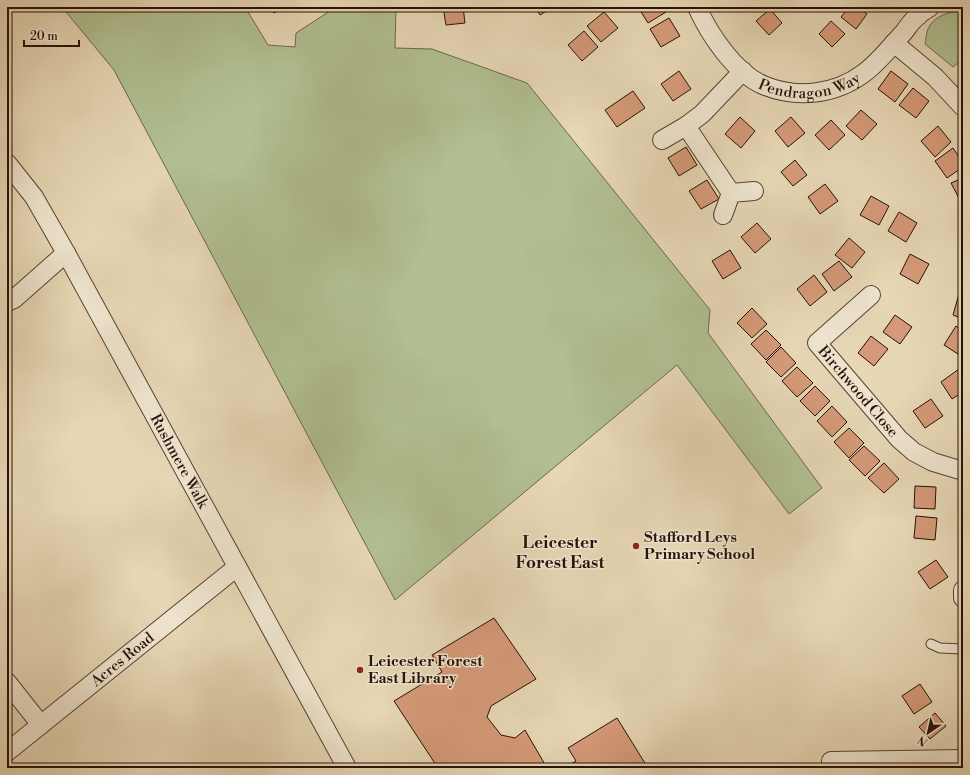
<svg xmlns="http://www.w3.org/2000/svg" width="970" height="775" font-family="'Libre Bodoni',serif">
  <style>
    .green { fill: #b1bf91; stroke: #6c684d }
    .building { fill: #d59a79; stroke: #271109 }
    .lines { fill: none; stroke-linecap: round; stroke-linejoin: round }
    .service-casing { stroke: #574234; stroke-width: 11 }
    .minor-casing { stroke: #574234; stroke-width: 20 }
    .service { stroke: #efe5cf; stroke-width: 9 }
    .minor { stroke: #efe5cf; stroke-width: 18 }
    .poi-dot { fill: #8f2418; stroke: #efe5cf; stroke-width: 1.5 }
    .labels { text-anchor: middle; stroke-width: 3; stroke-linejoin: round; paint-order: stroke }
    .street-label { font-size: 15px; fill: #271109; stroke: #efe5cf }
    .poi-label { font-size: 15px; font-weight: bold; fill: #271109; stroke: #efe5cf; text-anchor: start }
    .quarter-label { font-size: 17px; font-weight: bold; fill: #271109; stroke: #efe5cf }
  </style>
  <rect width="100%" height="100%" fill="#e7d7b5"/>
  <filter id="stains"><feTurbulence type="fractalNoise" baseFrequency=".005" numOctaves="4"/><feColorMatrix values="0 0 0 0 .2 0 0 0 0 .09 0 0 0 0 .02 0 0 0 .5 -.17"/></filter>
  <radialGradient id="worn" r=".72"><stop offset=".6" stop-color="#630" stop-opacity="0"/><stop offset="1" stop-color="#630" stop-opacity=".3"/></radialGradient>
  <g class="green">
    <path d="M 62,7 L 245,7 L 268,45 L 295,47 L 296,33 L 336,7 L 396,7 L 395,48 L 432,49 L 527,83 L 710,310 L 708,333 L 822,488 L 789,514 L 677,365 L 395,600 L 114,70 Z"/>
    <path d="M 963,10 L 963,59 L 953,67 L 925,44 C 926,40 926,33 928,29 C 934,15 950,12 963,10 Z"/>
  </g>
  <g class="building">
    <path d="M 269,7 L 283,7 L 274,13 Z"/>
    <path d="M 443,7 L 463,7 L 465,23 L 446,25 Z"/>
    <path d="M 535,7 L 553,7 L 540,15 Z"/>
    <path d="M 638,7 L 664,7 L 666,12 L 648,23 Z"/>
    <path d="M 849,7 L 858,7 L 867,14 L 856,29 L 841,17 Z"/>
    <path d="M 770,9 L 782,23 L 769,35 L 756,21 Z"/>
    <path d="M 604,12 L 618,28 L 601,42 L 587,26 Z"/>
    <path d="M 669,18 L 680,36 L 661,47 L 650,29 Z"/>
    <path d="M 831,21 L 845,34 L 832,47 L 819,34 Z"/>
    <path d="M 584,31 L 598,47 L 582,61 L 568,45 Z"/>
    <path d="M 679,71 L 691,89 L 673,101 L 661,84 Z"/>
    <path d="M 891,71 L 908,84 L 895,102 L 878,89 Z"/>
    <path d="M 913,88 L 929,101 L 916,118 L 899,105 Z"/>
    <path d="M 633,91 L 645,108 L 617,127 L 605,110 Z"/>
    <path d="M 861,110 L 877,124 L 862,140 L 846,126 Z"/>
    <path d="M 740,117 L 755,131 L 741,148 L 725,134 Z"/>
    <path d="M 791,117 L 805,133 L 788,147 L 775,131 Z"/>
    <path d="M 831,120 L 845,135 L 829,150 L 815,135 Z"/>
    <path d="M 938,126 L 951,142 L 935,157 L 921,141 Z"/>
    <path d="M 686,147 L 697,165 L 679,176 L 668,158 Z"/>
    <path d="M 953,148 L 963,163 L 963,167 L 947,178 L 935,161 Z"/>
    <path d="M 795,160 L 807,175 L 793,186 L 781,172 Z"/>
    <path d="M 963,178 L 963,201 L 961,202 L 951,183 Z"/>
    <path d="M 707,180 L 719,199 L 701,209 L 689,191 Z"/>
    <path d="M 825,184 L 838,201 L 820,214 L 808,197 Z"/>
    <path d="M 871,196 L 889,206 L 879,225 L 860,215 Z"/>
    <path d="M 899,212 L 917,223 L 906,242 L 888,231 Z"/>
    <path d="M 757,223 L 771,239 L 755,253 L 741,237 Z"/>
    <path d="M 849,238 L 865,252 L 852,268 L 835,255 Z"/>
    <path d="M 730,250 L 741,268 L 723,279 L 712,261 Z"/>
    <path d="M 910,254 L 929,264 L 918,284 L 900,274 Z"/>
    <path d="M 839,261 L 852,277 L 834,291 L 822,274 Z"/>
    <path d="M 814,275 L 827,292 L 810,306 L 797,289 Z"/>
    <path d="M 959,294 L 963,296 L 963,319 L 953,315 Z"/>
    <path d="M 752,308 L 767,324 L 752,338 L 737,323 Z"/>
    <path d="M 895,315 L 912,327 L 900,344 L 883,332 Z"/>
    <path d="M 956,326 L 963,331 L 963,354 L 961,356 L 944,345 Z"/>
    <path d="M 766,330 L 781,345 L 766,360 L 751,344 Z"/>
    <path d="M 871,336 L 888,349 L 874,366 L 858,353 Z"/>
    <path d="M 781,347 L 796,363 L 781,377 L 766,362 Z"/>
    <path d="M 797,367 L 813,383 L 797,397 L 782,381 Z"/>
    <path d="M 959,369 L 963,376 L 963,392 L 952,399 L 941,382 Z"/>
    <path d="M 815,386 L 830,401 L 815,416 L 800,401 Z"/>
    <path d="M 931,399 L 943,416 L 925,428 L 913,411 Z"/>
    <path d="M 832,406 L 847,422 L 832,437 L 817,421 Z"/>
    <path d="M 849,428 L 864,443 L 849,458 L 834,442 Z"/>
    <path d="M 864,446 L 880,461 L 865,476 L 849,460 Z"/>
    <path d="M 884,463 L 899,479 L 884,493 L 868,478 Z"/>
    <path d="M 915,486 L 936,487 L 935,509 L 914,508 Z"/>
    <path d="M 916,516 L 937,518 L 935,540 L 914,538 Z"/>
    <path d="M 936,560 L 948,577 L 930,589 L 918,572 Z"/>
    <path d="M 494,618 L 536,679 L 491,706 L 487,717 L 501,735 L 515,738 L 525,730 L 547,768 L 438,768 L 394,701 L 442,672 L 432,655 Z"/>
    <path d="M 920,684 L 932,702 L 914,714 L 902,696 Z"/>
    <path d="M 935,713 L 946,726 L 930,739 L 919,727 Z"/>
    <path d="M 617,718 L 648,768 L 563,768 L 576,761 L 568,748 Z"/>
  </g>
  <g class="lines">
    <g class="service-casing">
      <path id="service" d="M 931,644 L 940,648 L 963,649"/>
    </g>
    <g class="minor-casing">
      <g id="minor">
        <path id="s1" d="M 697,7 C 709,34 735,73 763,85 C 796,99 835,95 864,73 C 879,62 891,46 904,32 C 908,27 912,20 918,16 C 921,12 926,10 930,7"/>
        <path d="M 894,43 L 935,77 L 963,107"/>
        <path d="M 662,140 L 686,126"/>
        <path id="s2" d="M 7,163 L 34,197 L 66,253 L 347,768"/>
        <path d="M 731,193 L 686,126 L 702,114 L 743,71"/>
        <path d="M 723,215 L 731,193 L 754,191"/>
        <path id="s3" d="M 871,295 L 817,343 L 899,439 L 914,452 L 933,462 L 963,471"/>
        <path d="M 7,302 L 14,299 L 66,253"/>
        <path d="M 963,590 L 963,598"/>
        <path d="M 7,682 L 41,725"/>
        <path id="s4" d="M 7,752 L 237,567"/>
        <path d="M 831,761 L 963,759"/>
      </g>
    </g>
    <use href="#service" class="service"/>
    <use href="#minor" class="minor"/>
  </g>
  <g class="poi-dot">
    <circle cx="636" cy="546" r="4"/>
    <circle cx="360" cy="670" r="4"/>
  </g>
  <g class="labels">
    <g class="street-label">
      <text dy="5" stroke="none"><textPath href="#s1" startOffset="152">Pendragon Way</textPath></text>
      <text dy="5" stroke="none"><textPath href="#s3" startOffset="136">Birchwood Close</textPath></text>
      <text dy="5" stroke="none"><textPath href="#s2" startOffset="345">Rushmere Walk</textPath></text>
      <text dy="5" stroke="none"><textPath href="#s4" startOffset="148">Acres Road</textPath></text>
    </g>
    <g class="poi-label">
      <text x="644" y="542">Stafford Leys<tspan x="644" dy="17">Primary School</tspan></text>
      <text x="368" y="666">Leicester Forest<tspan x="368" dy="17">East Library</tspan></text>
    </g>
    <g class="quarter-label">
      <text x="560" y="548">Leicester<tspan x="560" dy="20">Forest East</tspan></text>
    </g>
  </g>
  <rect width="970" height="775" fill="none" stroke="#e7d7b5" stroke-width="24"/>
  <rect x="8" y="8" width="954" height="759" fill="none" stroke="#271109" stroke-width="2"/>
  <rect x="12" y="12" width="946" height="751" fill="none" stroke="#271109"/>
  <g transform="translate(928 733) rotate(214)" stroke="#efe5cf" stroke-width="3" paint-order="stroke">
  <path d="M0-3L7 15L0 10L-7 15Z" fill="#271109"/>
  <text y="-6" font-size="11" font-weight="bold" text-anchor="middle" fill="#271109">N</text>
  </g>
  <path d="M24 40v6h55v-6" fill="none" stroke="#271109" stroke-width="2"/>
  <text x="30" y="40" font-size="12" fill="#271109" stroke="#efe5cf" stroke-width="3" paint-order="stroke">20 m</text>
  <rect width="100%" height="100%" filter="url(#stains)"/>
  <rect width="100%" height="100%" fill="url(#worn)"/>
</svg>
